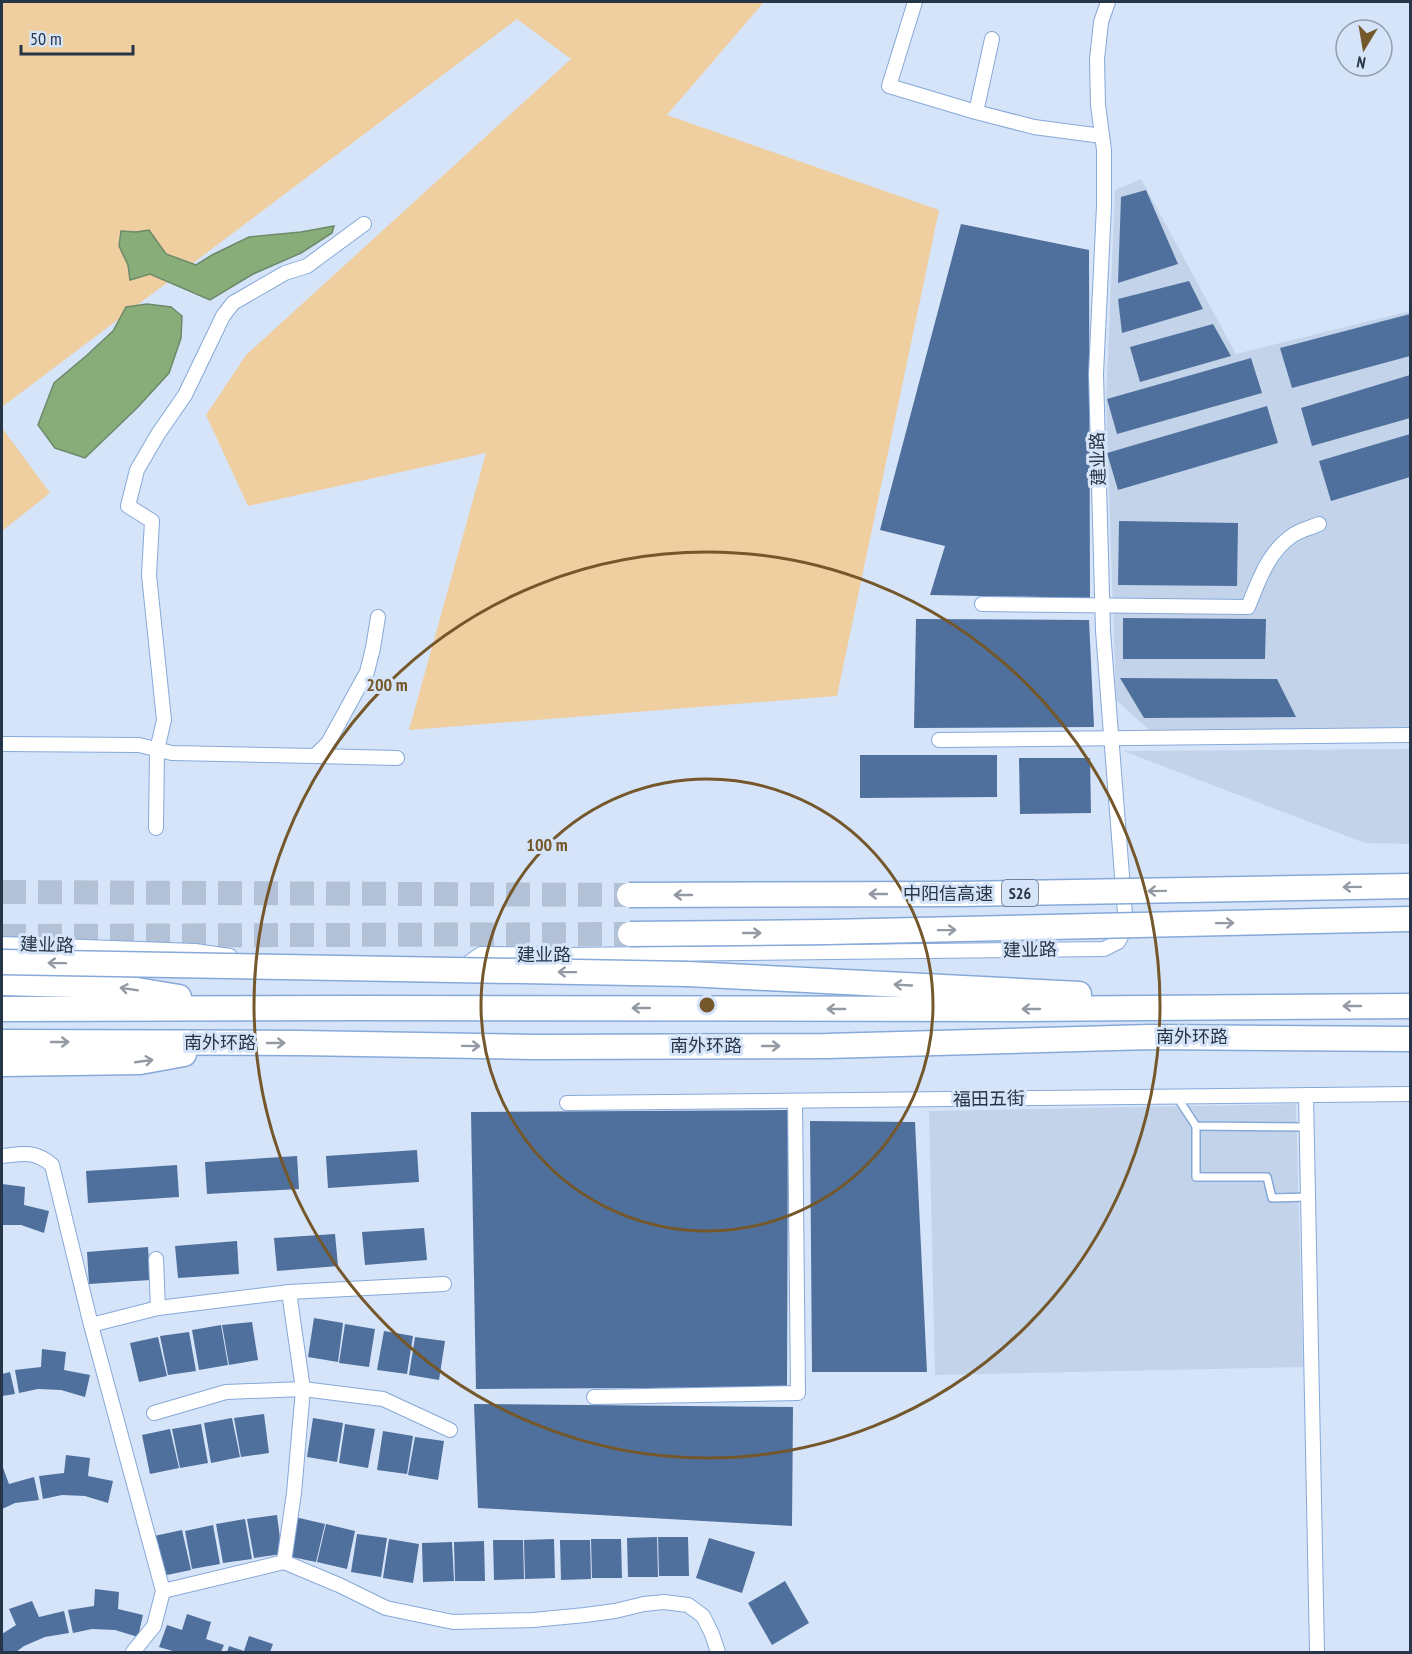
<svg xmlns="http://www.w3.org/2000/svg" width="1412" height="1654" font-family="'PT Sans Narrow','Noto Sans SC',sans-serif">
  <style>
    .built { fill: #c3d4ea }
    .green { fill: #efcea0 }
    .water { fill: #89ad79; stroke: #6c896a; stroke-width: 1.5 }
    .building { fill: #4f709c }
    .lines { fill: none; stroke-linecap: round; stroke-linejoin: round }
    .highway-tunnel { stroke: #b3c1d6; stroke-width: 24; stroke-dasharray: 24 12; stroke-linecap: butt }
    .lane-casing { stroke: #86a9d8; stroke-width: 10 }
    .street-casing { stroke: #86a9d8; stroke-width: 16 }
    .highway-casing { stroke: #86a9d8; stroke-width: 27 }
    .lane { stroke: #fff; stroke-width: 7 }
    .street { stroke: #fff; stroke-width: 14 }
    .highway { stroke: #fff; stroke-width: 24 }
    .highway-bridge-casing { stroke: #86a9d8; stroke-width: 27; stroke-linecap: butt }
    .highway-bridge { stroke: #fff; stroke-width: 24 }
    .oneway { stroke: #939aa4 }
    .ring { fill: none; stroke: #74572a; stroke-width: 3 }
    .labels { text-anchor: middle; stroke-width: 6; stroke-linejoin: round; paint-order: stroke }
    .shield { fill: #d6e4f9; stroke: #5c6a7d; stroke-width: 1.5 }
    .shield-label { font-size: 16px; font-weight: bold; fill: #273548 }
    .street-label { font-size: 18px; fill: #273548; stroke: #d6e4f9 }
    .centre { fill: #74572a; stroke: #d6e4f9; stroke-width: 3 }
    .ring-label { font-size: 18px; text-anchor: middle; font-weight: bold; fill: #74572a; stroke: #d6e4f9; stroke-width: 6; stroke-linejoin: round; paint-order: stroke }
  </style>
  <rect width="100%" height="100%" fill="#d6e4f9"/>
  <g class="built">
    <path d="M 1141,179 L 1236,354 L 1410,311 L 1410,730 L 1149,730 L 1116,700 L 1106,400 L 1115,190 Z"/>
    <path d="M 1410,749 L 1410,844 L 1365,843 L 1123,751 Z"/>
    <path d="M 1296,1104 L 1303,1367 L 935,1375 L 929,1111 Z"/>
  </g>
  <g class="green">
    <path d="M 2,2 L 764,2 L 667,115 L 939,210 L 837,696 L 409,730 L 486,453 L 248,506 L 206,415 L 246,355 L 571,59 L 517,19 L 2,407 Z"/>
    <path d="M 2,428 L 50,493 L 2,531 Z"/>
  </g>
  <g class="water">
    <path d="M 334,226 L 332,233 L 301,253 L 253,274 L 210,300 L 150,274 L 130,280 L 128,265 L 119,246 L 121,231 L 136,232 L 149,230 L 166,254 L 196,265 L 212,255 L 249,237 L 301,232 Z"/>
    <path d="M 147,304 L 171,307 L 182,316 L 181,338 L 169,373 L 137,408 L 85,458 L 55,448 L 38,425 L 54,383 L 86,356 L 113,331 L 126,307 Z"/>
  </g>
  <g class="building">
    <path d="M 1146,190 L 1178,264 L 1118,283 L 1121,197 Z"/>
    <path d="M 961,224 L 1089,250 L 1090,598 L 930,595 L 945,546 L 880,530 Z"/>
    <path d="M 1189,281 L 1203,309 L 1122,333 L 1118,299 Z"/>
    <path d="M 1410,314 L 1410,356 L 1292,388 L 1280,348 Z"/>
    <path d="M 1213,324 L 1231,356 L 1140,382 L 1130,347 Z"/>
    <path d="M 1251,358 L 1262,393 L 1117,434 L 1107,399 Z"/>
    <path d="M 1410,375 L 1410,418 L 1312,446 L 1301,408 Z"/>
    <path d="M 1267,406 L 1278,443 L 1118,490 L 1107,453 Z"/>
    <path d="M 1410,434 L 1410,477 L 1331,501 L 1319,461 Z"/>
    <path d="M 1119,521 L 1238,523 L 1237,586 L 1118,585 Z"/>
    <path d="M 1123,618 L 1266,619 L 1265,659 L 1123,659 Z"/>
    <path d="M 916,619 L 1089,620 L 1094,727 L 914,728 Z"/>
    <path d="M 1120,678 L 1277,679 L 1296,717 L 1144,718 Z"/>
    <path d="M 860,755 L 997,755 L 997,797 L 860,798 Z"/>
    <path d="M 1019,758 L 1090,758 L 1091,813 L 1020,814 Z"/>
    <path d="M 788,1110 L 787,1387 L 476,1389 L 471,1112 Z"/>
    <path d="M 810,1121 L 915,1122 L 927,1372 L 812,1372 Z"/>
    <path d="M 417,1150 L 419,1182 L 328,1188 L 326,1156 Z"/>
    <path d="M 297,1156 L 299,1189 L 207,1194 L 205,1162 Z"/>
    <path d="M 177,1165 L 179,1197 L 88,1203 L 86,1171 Z"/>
    <path d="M 2,1184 L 25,1187 L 24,1205 L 49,1211 L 44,1233 L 21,1225 L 2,1225 Z"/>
    <path d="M 424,1228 L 427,1260 L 365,1265 L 362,1232 Z"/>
    <path d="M 335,1234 L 338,1266 L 277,1271 L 274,1238 Z"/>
    <path d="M 237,1241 L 239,1274 L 178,1278 L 175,1246 Z"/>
    <path d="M 148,1247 L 150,1280 L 89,1284 L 87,1252 Z"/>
    <path d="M 314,1318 L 343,1323 L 338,1362 L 308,1357 Z"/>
    <path d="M 252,1322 L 258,1360 L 229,1365 L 222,1325 Z"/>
    <path d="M 345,1324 L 375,1329 L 369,1367 L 339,1363 Z"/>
    <path d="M 221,1325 L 228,1365 L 199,1370 L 192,1330 Z"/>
    <path d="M 384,1331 L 413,1336 L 407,1374 L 377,1370 Z"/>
    <path d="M 189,1332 L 196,1371 L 168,1375 L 160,1336 Z"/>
    <path d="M 158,1337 L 167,1376 L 139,1382 L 130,1343 Z"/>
    <path d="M 415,1337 L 445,1341 L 439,1380 L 409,1375 Z"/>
    <path d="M 42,1349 L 66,1352 L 64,1370 L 90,1375 L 85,1397 L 61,1390 L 38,1389 L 19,1393 L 15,1370 L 41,1367 Z"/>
    <path d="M 10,1372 L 15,1394 L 2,1396 L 2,1374 Z"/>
    <path d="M 474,1404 L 793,1407 L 792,1526 L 478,1508 Z"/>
    <path d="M 264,1414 L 269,1453 L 241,1457 L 234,1418 Z"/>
    <path d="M 232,1418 L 240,1457 L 211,1463 L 204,1423 Z"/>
    <path d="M 313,1418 L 343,1423 L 337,1462 L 307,1457 Z"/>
    <path d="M 201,1424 L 208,1463 L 180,1468 L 172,1429 Z"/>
    <path d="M 345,1424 L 375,1429 L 368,1468 L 339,1463 Z"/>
    <path d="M 170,1429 L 179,1468 L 150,1474 L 142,1435 Z"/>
    <path d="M 383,1431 L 413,1436 L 407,1474 L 377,1470 Z"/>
    <path d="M 415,1437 L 444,1441 L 438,1480 L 408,1475 Z"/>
    <path d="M 66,1455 L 90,1458 L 88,1476 L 113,1481 L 108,1503 L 85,1496 L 62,1495 L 43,1499 L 39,1476 L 64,1473 Z"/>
    <path d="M 2,1465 L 9,1484 L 34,1477 L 39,1500 L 15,1503 L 2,1509 Z"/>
    <path d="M 277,1515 L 282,1554 L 254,1558 L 247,1519 Z"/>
    <path d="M 295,1517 L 325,1524 L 316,1562 L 287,1556 Z"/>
    <path d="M 245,1519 L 252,1559 L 223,1563 L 216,1524 Z"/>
    <path d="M 326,1524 L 355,1531 L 347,1569 L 317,1562 Z"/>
    <path d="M 213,1525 L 220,1564 L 192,1569 L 185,1531 Z"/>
    <path d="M 182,1530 L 191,1570 L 162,1576 L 154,1536 Z"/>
    <path d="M 357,1534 L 387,1538 L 381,1577 L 351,1572 Z"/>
    <path d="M 657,1537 L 658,1577 L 628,1577 L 627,1538 Z"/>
    <path d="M 658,1537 L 688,1537 L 689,1576 L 659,1576 Z"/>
    <path d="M 709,1538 L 755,1552 L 742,1593 L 696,1578 Z"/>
    <path d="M 389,1539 L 419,1544 L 413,1583 L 383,1578 Z"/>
    <path d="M 554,1539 L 555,1578 L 525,1579 L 524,1540 Z"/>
    <path d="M 591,1539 L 621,1539 L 622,1578 L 592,1578 Z"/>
    <path d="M 493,1540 L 523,1540 L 524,1579 L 494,1580 Z"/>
    <path d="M 560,1540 L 590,1540 L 591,1579 L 561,1580 Z"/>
    <path d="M 484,1541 L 485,1581 L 455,1581 L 454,1542 Z"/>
    <path d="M 452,1542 L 454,1581 L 423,1582 L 422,1543 Z"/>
    <path d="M 785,1581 L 809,1623 L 772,1645 L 748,1603 Z"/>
    <path d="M 95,1589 L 119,1592 L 118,1609 L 143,1615 L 138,1637 L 115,1630 L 92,1629 L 73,1633 L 68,1610 L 94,1606 Z"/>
    <path d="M 32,1601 L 39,1617 L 64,1611 L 69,1633 L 45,1637 L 24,1646 L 16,1652 L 4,1652 L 2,1649 L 2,1634 L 16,1625 L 9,1609 Z"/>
    <path d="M 187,1614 L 211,1622 L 206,1639 L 224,1645 L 221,1652 L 176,1652 L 159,1647 L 167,1625 L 182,1630 Z"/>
    <path d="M 249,1636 L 273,1644 L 270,1652 L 227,1652 L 229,1646 L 244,1651 Z"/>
  </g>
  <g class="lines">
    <g class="highway-tunnel">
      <path d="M 2,892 L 629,895"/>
      <path d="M 2,936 L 630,934"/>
    </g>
    <g class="lane-casing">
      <g id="lane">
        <path d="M 1177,1097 L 1196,1126 L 1307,1127"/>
        <path d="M 1196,1126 L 1196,1177 L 1267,1177 L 1272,1198 L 1308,1197"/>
      </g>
    </g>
    <g class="street-casing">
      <g id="street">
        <path d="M 915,2 L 889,86 L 976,112 L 1034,127 L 1102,136"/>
        <path d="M 976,112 L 992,39"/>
        <path d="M 982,604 L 1248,607 C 1259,580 1268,552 1293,535 C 1300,530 1310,528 1319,524"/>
        <path d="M 939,740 L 1410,735"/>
        <path d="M 2,744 L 139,745 L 172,753 L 315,756 L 328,743 L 367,672 L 373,648 L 378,617"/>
        <path d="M 315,756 L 397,758"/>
        <path d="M 156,828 L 157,750 L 164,720 L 149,575 L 152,521 L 128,506 L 137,470 L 158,434 L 185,395 L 223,316 L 233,303 L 285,273 L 307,266 L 364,224"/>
        <path d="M 2,944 L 195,951 L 230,956"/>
        <path d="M 461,968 L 481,954 L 565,955 L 1104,949 L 1118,942 L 1126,927 L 1103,631 L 1096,374 L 1104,206 L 1104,150 L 1098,105 L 1097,59 L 1101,22 L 1108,2"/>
        <path d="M 1306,1095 L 1317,1652"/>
        <path d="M 567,1103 L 1410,1094"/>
        <path d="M 2,1156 C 23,1154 34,1150 52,1165 L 91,1325 L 163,1591 L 154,1626 L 133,1652"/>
        <path d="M 156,1259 L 158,1308"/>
        <path d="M 91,1325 L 158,1308 L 289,1292 L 444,1284"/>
        <path d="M 594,1397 L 798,1393 L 795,1101"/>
        <path d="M 154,1413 L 226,1392 L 303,1389 L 383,1399 L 450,1430"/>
        <path d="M 284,1562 L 294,1493 L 303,1389 L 289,1292"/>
        <path d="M 163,1591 L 284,1562 L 339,1585 L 386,1608 L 453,1622 L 533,1620 L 585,1615 L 615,1611 L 644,1604 L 664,1602 L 688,1605 L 703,1616 L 712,1634 L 718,1652"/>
      </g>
    </g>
    <g class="highway-casing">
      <g id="highway">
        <path d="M 688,974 L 1079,994"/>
        <path d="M 2,983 L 113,986 L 179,997"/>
        <path d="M 2,1009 L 356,1008 L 1021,1009 L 1410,1006"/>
        <path d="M 2,1042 L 300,1043 L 534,1047 L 827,1046 L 1150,1037 L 1410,1039"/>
        <path d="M 2,1064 L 140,1062 L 184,1054"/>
      </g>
    </g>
    <use href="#lane" class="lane"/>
    <use href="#street" class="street"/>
    <use href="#highway" class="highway"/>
    <g class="highway-bridge-casing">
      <g id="highway-bridge">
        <path d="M 629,895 L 960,894 L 1410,886"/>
        <path d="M 630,934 L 827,932 L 1410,919"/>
        <path d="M 2,962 L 688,974"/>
      </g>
    </g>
    <use href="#highway-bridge" class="highway-bridge"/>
  </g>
  <defs><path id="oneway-shaft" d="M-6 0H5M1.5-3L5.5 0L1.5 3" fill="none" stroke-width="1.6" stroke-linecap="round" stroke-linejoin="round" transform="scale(1.5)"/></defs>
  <g class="oneway">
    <use href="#oneway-shaft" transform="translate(1352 887) rotate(179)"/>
    <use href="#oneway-shaft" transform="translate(1157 891) rotate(179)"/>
    <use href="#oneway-shaft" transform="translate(878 894) rotate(180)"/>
    <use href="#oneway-shaft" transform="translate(683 895) rotate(180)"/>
    <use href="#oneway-shaft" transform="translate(1225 923) rotate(-1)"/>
    <use href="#oneway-shaft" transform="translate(947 930) rotate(-1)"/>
    <use href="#oneway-shaft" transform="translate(752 933)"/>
    <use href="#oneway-shaft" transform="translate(57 963) rotate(-179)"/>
    <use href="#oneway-shaft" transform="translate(567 972) rotate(-179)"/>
    <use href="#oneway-shaft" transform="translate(903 985) rotate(-177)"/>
    <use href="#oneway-shaft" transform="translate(129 989) rotate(-171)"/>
    <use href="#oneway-shaft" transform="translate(1352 1006) rotate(180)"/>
    <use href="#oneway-shaft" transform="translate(641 1008) rotate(-180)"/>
    <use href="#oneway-shaft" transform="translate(836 1009) rotate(-180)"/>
    <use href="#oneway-shaft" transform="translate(1031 1009) rotate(180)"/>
    <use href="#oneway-shaft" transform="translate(60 1042)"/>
    <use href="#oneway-shaft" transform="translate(276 1043)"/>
    <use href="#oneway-shaft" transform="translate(471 1046) rotate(1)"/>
    <use href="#oneway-shaft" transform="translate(771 1046)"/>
    <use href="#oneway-shaft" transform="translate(144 1061) rotate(-8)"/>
  </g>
  <g class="ring">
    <circle cx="707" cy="1005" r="226"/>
    <circle cx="707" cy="1005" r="453"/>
  </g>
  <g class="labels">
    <rect class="shield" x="1002" y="880" width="36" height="26" rx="4.5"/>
    <g class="shield-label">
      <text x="1020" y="899">S26</text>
    </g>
    <g class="street-label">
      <text transform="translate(1098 459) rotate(-92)" y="6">建业路</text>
      <text x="948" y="900">中阳信高速</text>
      <text transform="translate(47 945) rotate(2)" y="6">建业路</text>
      <text transform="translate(1030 950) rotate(-1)" y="6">建业路</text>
      <text x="544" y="961">建业路</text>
      <text x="1192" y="1043">南外环路</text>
      <text x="220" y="1049">南外环路</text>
      <text x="706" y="1052">南外环路</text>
      <text transform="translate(989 1099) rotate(-1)" y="6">福田五街</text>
    </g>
  </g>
  <circle cx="707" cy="1005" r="9" class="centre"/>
  <g class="ring-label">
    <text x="387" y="691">200 m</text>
    <text x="547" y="851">100 m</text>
  </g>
  <rect width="1412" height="1654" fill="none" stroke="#273548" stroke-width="6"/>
  <g transform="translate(1364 48) rotate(191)"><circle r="28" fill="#d6e4f9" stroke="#909eb2" stroke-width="1.5"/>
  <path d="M0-4.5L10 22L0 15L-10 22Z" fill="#74572a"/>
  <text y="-9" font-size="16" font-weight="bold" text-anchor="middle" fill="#273548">N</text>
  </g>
  <path d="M21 45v9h112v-9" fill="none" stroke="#273548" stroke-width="3"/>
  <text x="30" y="45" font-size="18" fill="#273548" stroke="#d6e4f9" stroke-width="4.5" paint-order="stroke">50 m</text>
</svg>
